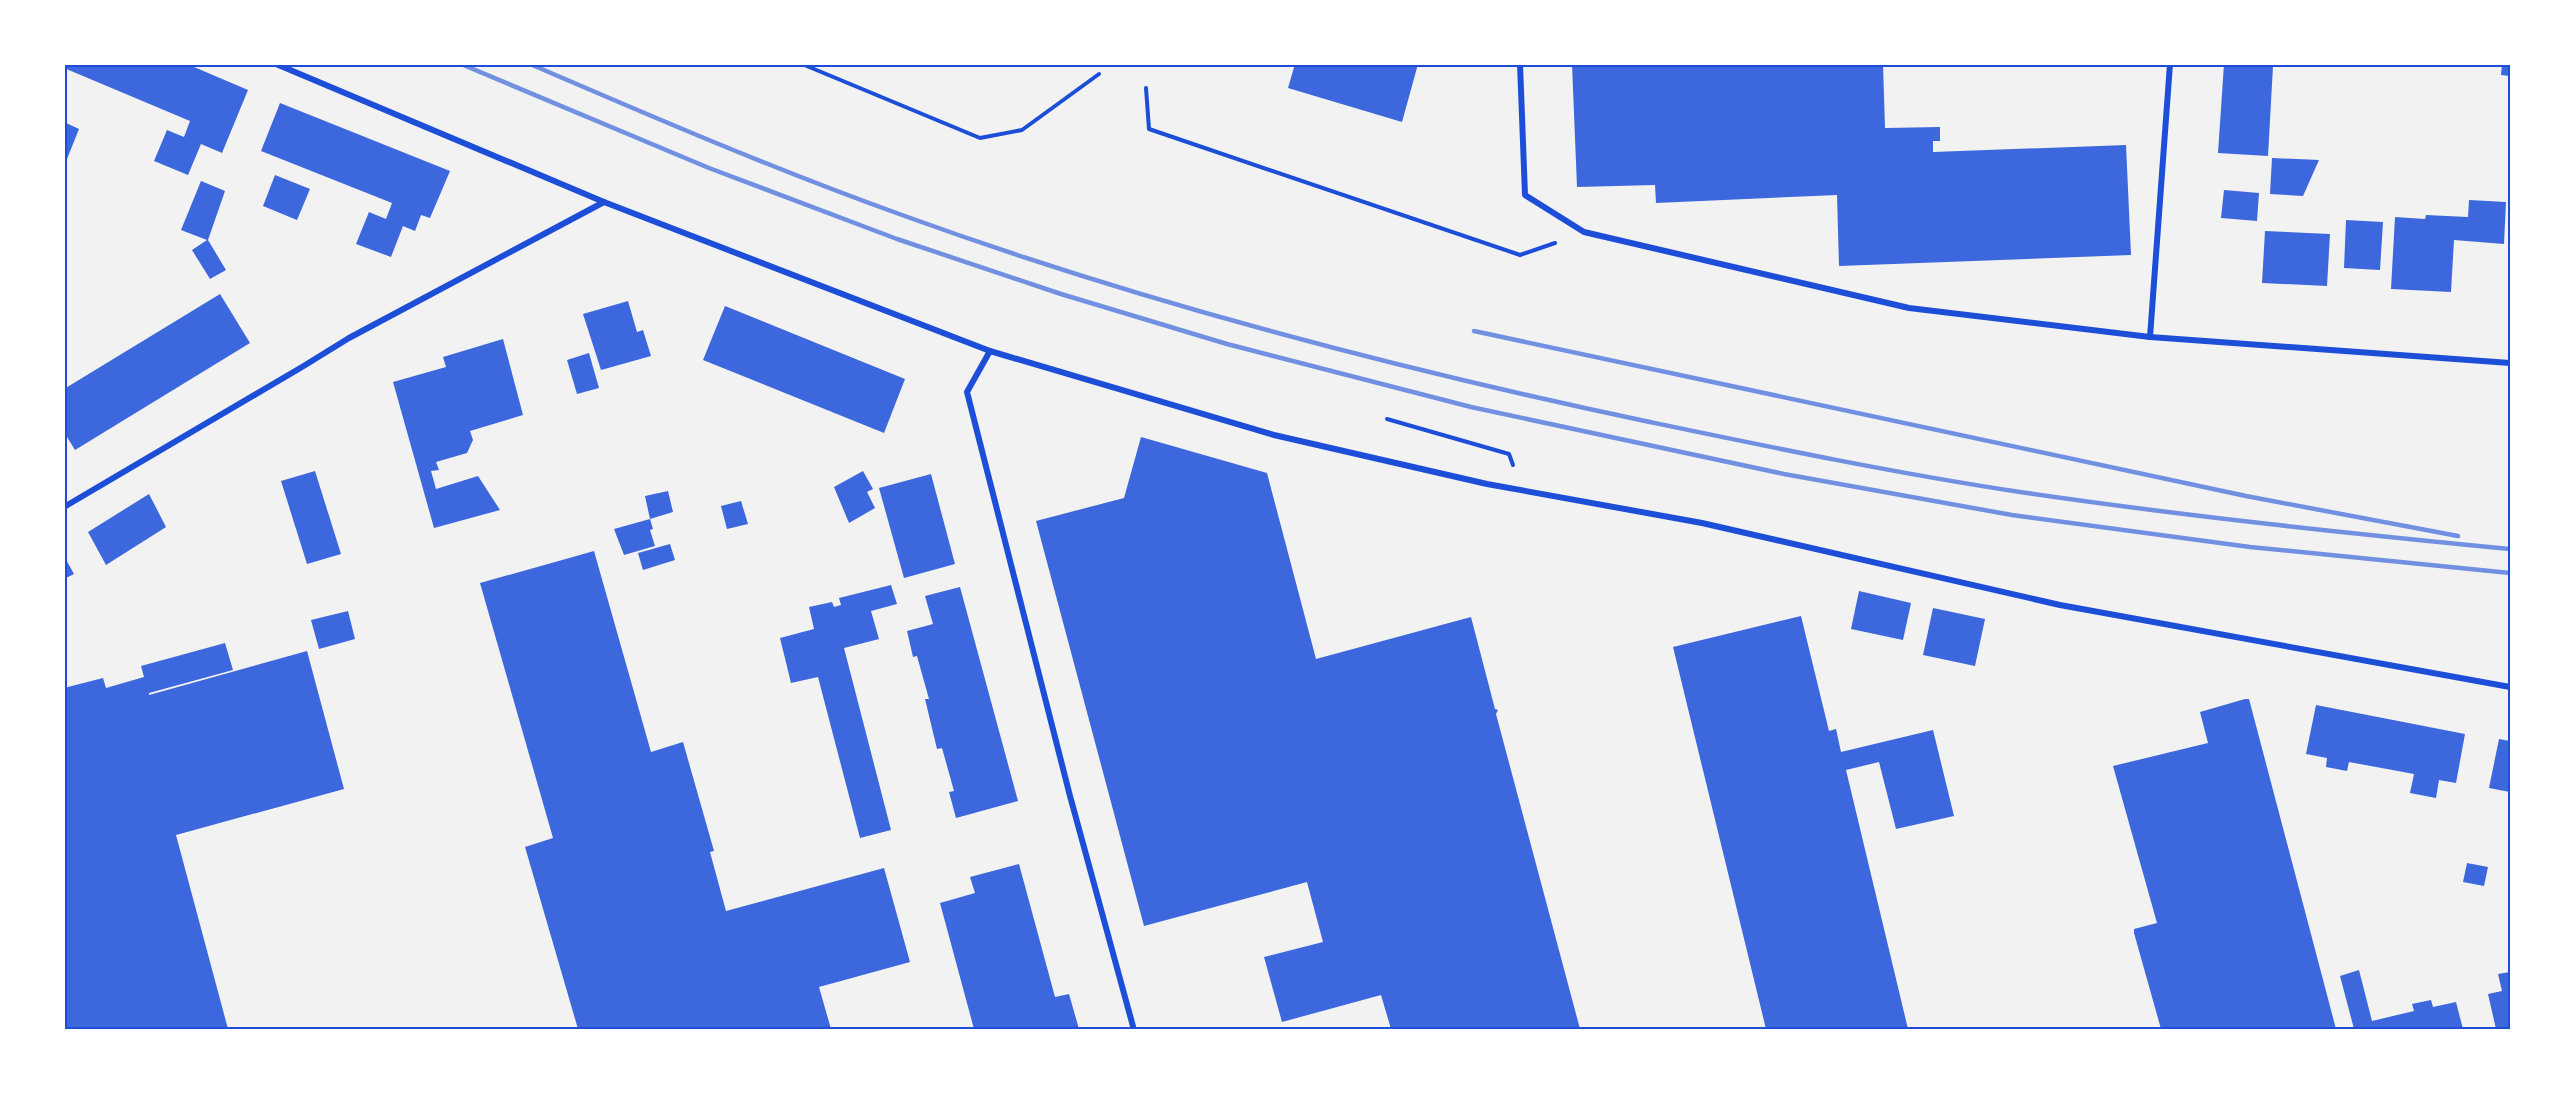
<svg xmlns="http://www.w3.org/2000/svg" width="2575" height="1094" font-family="Rubik,sans-serif">
  <style>
    .building { fill: #3d67dc }
    .lines { fill: none; stroke-linecap: round; stroke-linejoin: round }
    .path { stroke: #1d4ed8; stroke-width: 4 }
    .minor { stroke: #1d4ed8; stroke-width: 6 }
    .rail { stroke: #7290e2; stroke-width: 4.5 }
    .neatline { fill: none; stroke: #1d4ed8; stroke-width: 2 }
  </style>
  <rect width="100%" height="100%" fill="#f2f2f2"/>
  <g class="building">
    <path d="M 64,64 L 187,64 L 248,90 L 222,153 L 201,144 L 188,175 L 154,161 L 167,130 L 184,137 L 190,121 L 64,68 Z"/>
    <path d="M 1295,64 L 1418,64 L 1402,122 L 1288,88 Z"/>
    <path d="M 1572,64 L 1883,64 L 1885,128 L 1940,127 L 1940,141 L 1933,141 L 1933,152 L 2126,145 L 2131,255 L 1839,266 L 1837,195 L 1656,203 L 1655,185 L 1577,187 Z"/>
    <path d="M 2224,64 L 2273,66 L 2268,156 L 2218,153 Z"/>
    <path d="M 2502,64 L 2510,64 L 2510,76 L 2501,75 Z"/>
    <path d="M 280,103 L 450,171 L 430,218 L 421,215 L 415,231 L 403,226 L 391,257 L 356,244 L 369,212 L 386,219 L 392,203 L 261,151 Z"/>
    <path d="M 64,122 L 79,129 L 65,164 L 64,164 Z"/>
    <path d="M 2272,158 L 2319,160 L 2303,196 L 2270,194 Z"/>
    <path d="M 275,175 L 310,189 L 297,220 L 263,206 Z"/>
    <path d="M 201,181 L 225,191 L 208,240 L 226,270 L 210,279 L 192,250 L 207,240 L 181,230 Z"/>
    <path d="M 2224,190 L 2259,193 L 2257,221 L 2221,218 Z"/>
    <path d="M 2469,200 L 2506,202 L 2504,244 L 2454,240 L 2451,292 L 2391,289 L 2395,217 L 2425,219 L 2426,215 L 2468,217 Z"/>
    <path d="M 2346,220 L 2383,222 L 2380,270 L 2344,268 Z"/>
    <path d="M 2265,231 L 2330,234 L 2327,286 L 2262,283 Z"/>
    <path d="M 220,294 L 250,343 L 75,450 L 64,432 L 64,389 Z"/>
    <path d="M 628,301 L 637,332 L 643,330 L 651,356 L 601,370 L 583,314 Z"/>
    <path d="M 725,306 L 905,379 L 884,433 L 703,360 Z"/>
    <path d="M 503,339 L 523,415 L 470,431 L 473,440 L 467,453 L 436,462 L 439,470 L 431,471 L 436,489 L 478,476 L 500,510 L 434,528 L 393,382 L 446,367 L 443,357 Z"/>
    <path d="M 589,353 L 599,388 L 577,394 L 567,360 Z"/>
    <path d="M 1141,437 L 1267,473 L 1316,659 L 1471,617 L 1495,709 L 1498,710 L 1496,714 L 1580,1029 L 1391,1029 L 1381,995 L 1282,1022 L 1264,957 L 1323,942 L 1307,882 L 1144,926 L 1036,521 L 1124,498 Z"/>
    <path d="M 315,471 L 341,554 L 307,564 L 281,481 Z"/>
    <path d="M 863,471 L 873,489 L 867,492 L 875,508 L 849,523 L 834,487 Z"/>
    <path d="M 931,474 L 955,564 L 904,578 L 879,488 Z"/>
    <path d="M 668,491 L 673,512 L 650,519 L 653,529 L 650,530 L 655,546 L 624,555 L 614,529 L 650,519 L 645,496 Z"/>
    <path d="M 149,494 L 166,527 L 106,565 L 88,532 Z"/>
    <path d="M 741,501 L 748,524 L 727,529 L 721,506 Z"/>
    <path d="M 670,544 L 675,560 L 643,570 L 638,553 Z"/>
    <path d="M 594,551 L 651,752 L 683,742 L 714,851 L 710,852 L 726,911 L 884,868 L 910,962 L 819,987 L 831,1029 L 578,1029 L 525,847 L 553,838 L 480,583 Z"/>
    <path d="M 64,556 L 74,574 L 64,579 Z"/>
    <path d="M 891,585 L 897,604 L 871,611 L 879,639 L 844,648 L 891,830 L 860,838 L 818,677 L 791,683 L 780,638 L 814,629 L 809,607 L 832,602 L 834,607 L 841,605 L 839,598 Z"/>
    <path d="M 960,587 L 1018,801 L 956,818 L 949,792 L 954,791 L 942,748 L 937,749 L 925,699 L 929,699 L 917,656 L 913,657 L 907,631 L 933,624 L 925,596 Z"/>
    <path d="M 1859,591 L 1911,603 L 1903,640 L 1851,629 Z"/>
    <path d="M 1933,608 L 1985,619 L 1975,666 L 1923,655 Z"/>
    <path d="M 348,611 L 355,639 L 319,649 L 311,620 Z"/>
    <path d="M 1801,616 L 1829,731 L 1836,729 L 1841,752 L 1933,730 L 1954,816 L 1896,829 L 1879,762 L 1846,770 L 1908,1029 L 1766,1029 L 1673,647 Z"/>
    <path d="M 225,643 L 233,670 L 149,693 L 149,695 L 307,651 L 344,789 L 176,835 L 228,1029 L 64,1029 L 64,688 L 103,678 L 106,688 L 144,677 L 141,666 Z"/>
    <path d="M 2245,699 L 2249,699 L 2336,1029 L 2161,1029 L 2134,933 L 2134,929 L 2157,923 L 2113,766 L 2208,743 L 2200,712 Z"/>
    <path d="M 2316,705 L 2465,734 L 2456,783 L 2439,780 L 2436,798 L 2410,793 L 2414,774 L 2349,762 L 2347,771 L 2326,767 L 2327,758 L 2306,754 Z"/>
    <path d="M 2499,739 L 2510,741 L 2510,792 L 2489,788 Z"/>
    <path d="M 2467,863 L 2488,867 L 2484,886 L 2463,882 Z"/>
    <path d="M 1019,864 L 1055,997 L 1069,994 L 1079,1029 L 974,1029 L 940,903 L 975,893 L 970,877 Z"/>
    <path d="M 2359,970 L 2372,1021 L 2414,1011 L 2412,1004 L 2431,1000 L 2433,1007 L 2456,1002 L 2463,1029 L 2374,1029 L 2374,1027 L 2354,1029 L 2340,976 Z"/>
    <path d="M 2510,972 L 2510,1029 L 2496,1029 L 2488,994 L 2502,991 L 2498,974 Z"/>
  </g>
  <g class="lines">
    <g class="path">
      <path d="M 802,64 L 980,138 L 1022,130 L 1099,74"/>
      <path d="M 1146,88 L 1149,129 L 1520,255 L 1555,243"/>
      <path d="M 1387,419 L 1509,454 L 1513,465"/>
    </g>
    <g class="minor">
      <path d="M 276,64 L 604,202 L 990,351 L 1274,435 L 1487,484 L 1702,523 L 2060,605 L 2510,687"/>
      <path d="M 1520,64 L 1525,195 L 1584,232 L 1909,308 L 2150,337 L 2510,363"/>
      <path d="M 2150,337 L 2170,64"/>
      <path d="M 990,351 L 967,392 L 1070,796 L 1134,1030"/>
      <path d="M 64,507 L 302,367 L 349,338 L 604,202"/>
    </g>
    <g class="rail">
      <path d="M 461,64 L 709,168 L 897,239 L 1061,294 L 1227,344 L 1471,407 L 1784,474 L 2012,515 L 2250,547 L 2510,573"/>
      <path d="M 530,64 C 653,117 776,170 902,215 C 1144,303 1394,368 1645,421 C 1770,447 1894,473 2020,492 C 2183,516 2346,533 2510,549"/>
      <path d="M 1474,331 L 2246,496 L 2458,536"/>
    </g>
  </g>
  <rect width="2575" height="1094" fill="none" stroke="#ffffff" stroke-width="132"/>
  <rect x="66" y="66" width="2443" height="962" class="neatline"/>
</svg>
